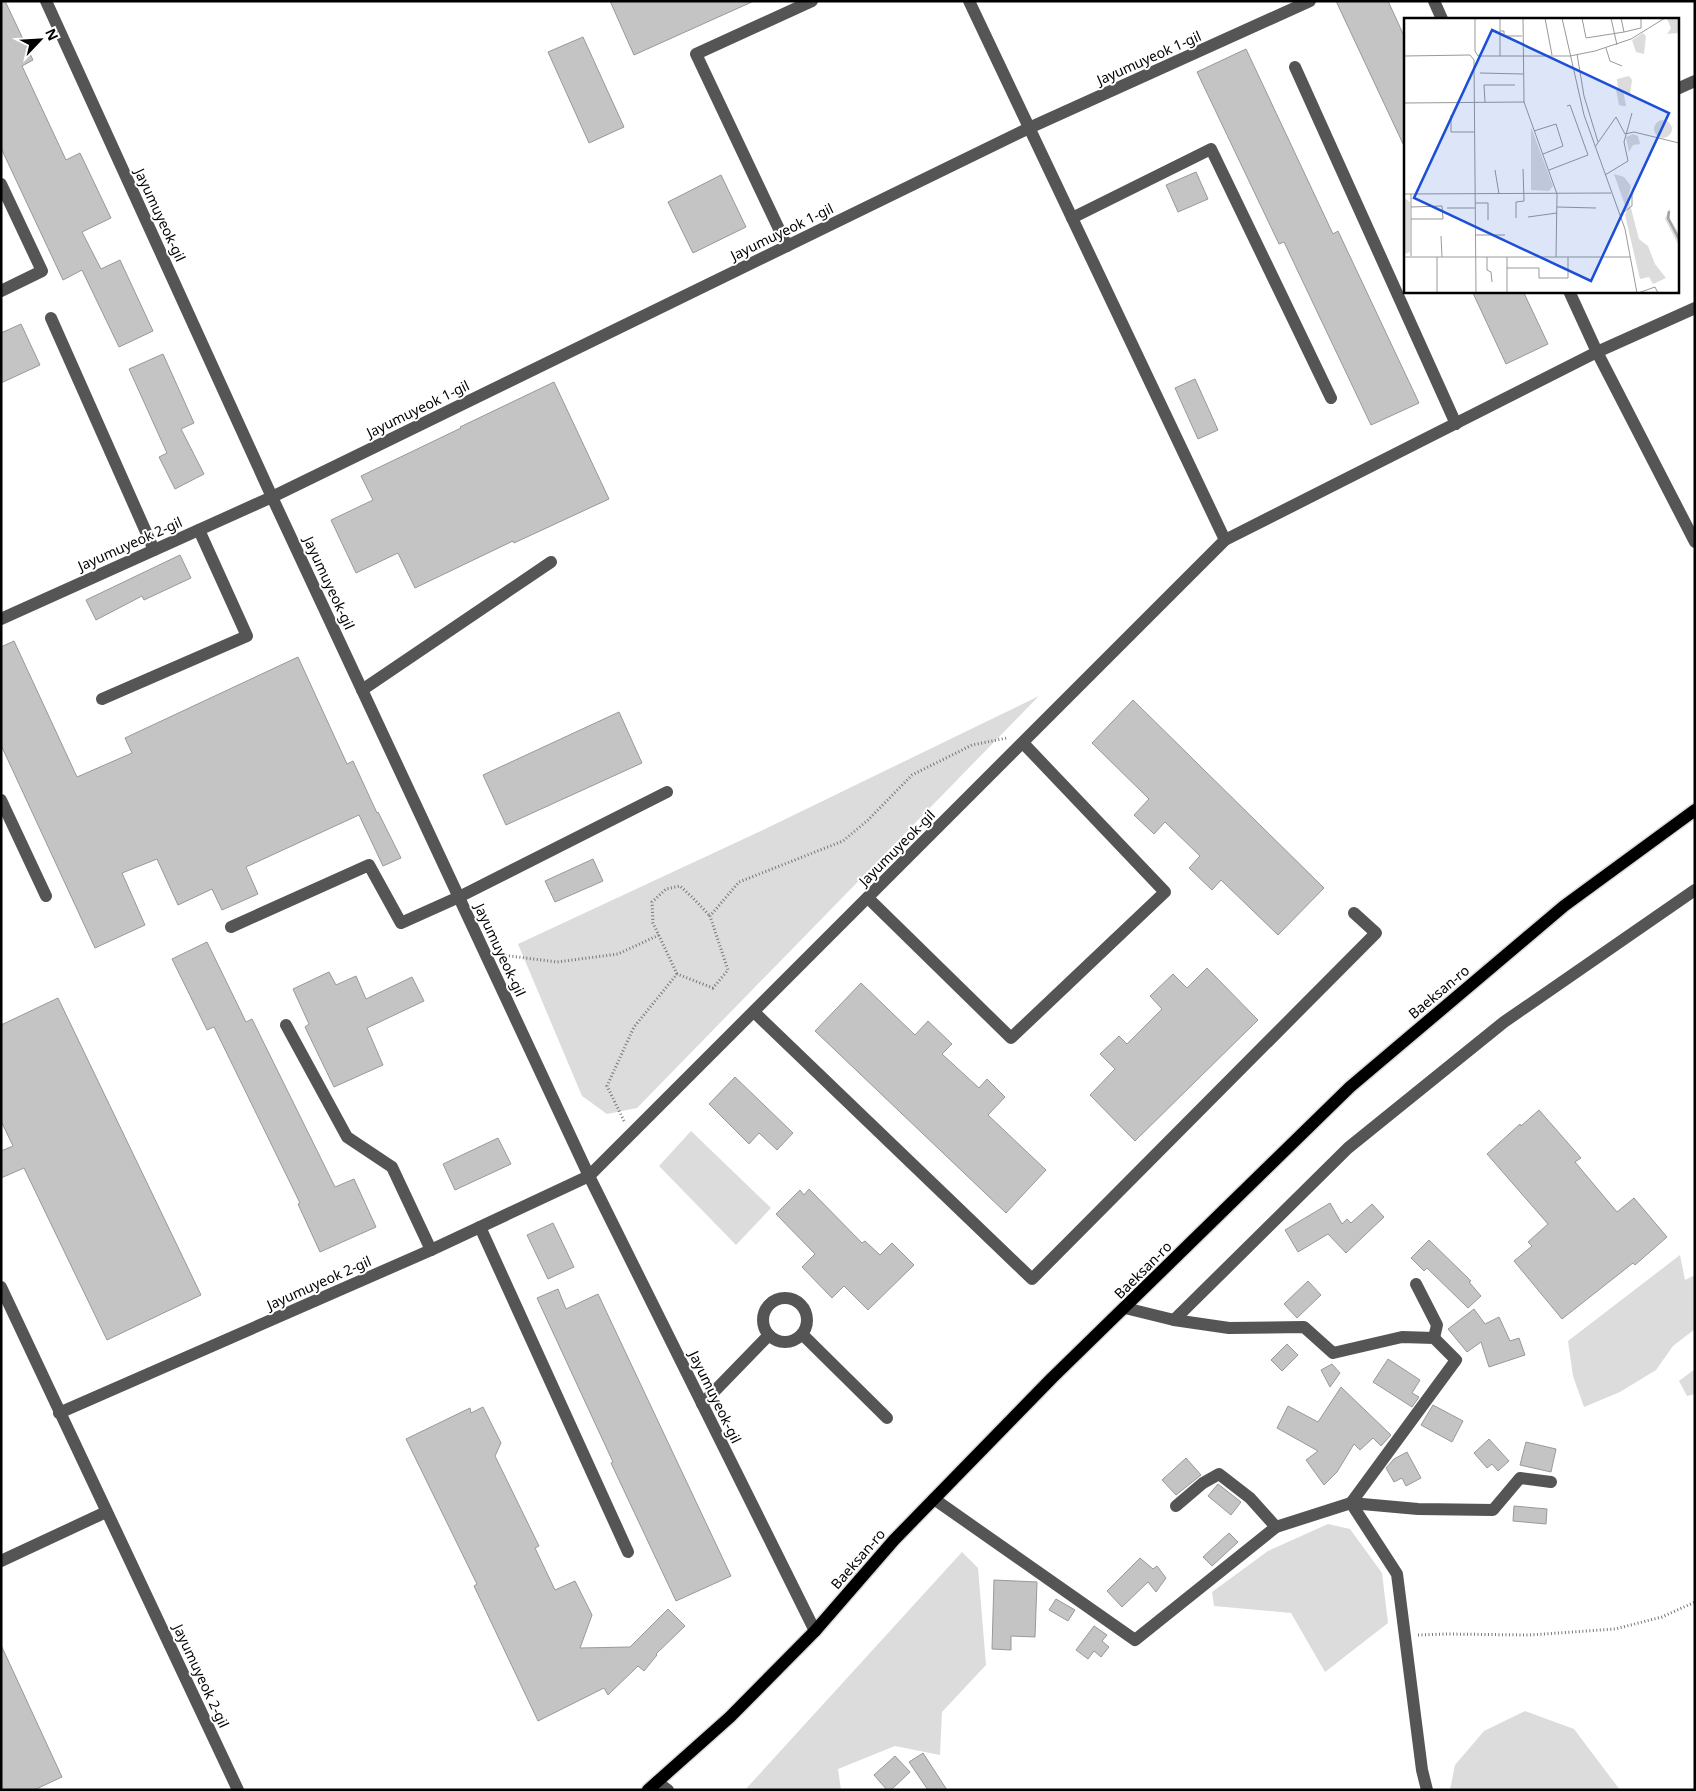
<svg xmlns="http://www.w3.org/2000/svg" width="1696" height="1791" font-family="'Noto Sans',sans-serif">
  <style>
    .green { fill: #dcdcdc }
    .building { fill: #c4c4c4; stroke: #999 }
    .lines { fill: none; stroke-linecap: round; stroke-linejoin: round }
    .major-casing { stroke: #dbdbdb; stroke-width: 15 }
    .path { stroke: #777; stroke-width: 3; stroke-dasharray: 1 2.5; stroke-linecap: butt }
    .minor { stroke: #555; stroke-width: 12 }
    .major { stroke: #000; stroke-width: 12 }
    .labels { text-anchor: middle; stroke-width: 4; stroke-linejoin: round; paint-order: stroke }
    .street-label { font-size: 14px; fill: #000; stroke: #fff }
    .inset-river { fill: none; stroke: #a3a3a3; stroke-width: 2.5 }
    .inset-road { fill: none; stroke: #999; stroke-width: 1 }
    .view { fill: #1d4ed8; fill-opacity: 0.15; stroke: #1d4ed8; stroke-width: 2.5 }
    .inset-edge { fill: none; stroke: #000; stroke-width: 2.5 }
  </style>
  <rect width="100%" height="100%" fill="#fff"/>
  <g class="green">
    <path d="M 1039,696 L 637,1108 L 607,1114 L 582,1096 L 518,944 L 765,829 Z"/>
    <path d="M 691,1131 L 771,1208 L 736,1245 L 659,1166 Z"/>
    <path d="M 1680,1255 L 1685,1280 L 1695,1275 L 1695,1329 L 1673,1346 L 1656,1370 L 1620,1392 L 1584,1407 L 1573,1376 L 1568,1341 Z"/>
    <path d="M 1695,1369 L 1695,1394 L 1687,1396 L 1679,1381 Z"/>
    <path d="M 1328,1524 L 1350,1529 L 1382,1573 L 1388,1623 L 1325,1672 L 1291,1613 L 1214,1606 L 1212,1592 L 1268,1551 Z"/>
    <path d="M 962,1552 L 978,1568 L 986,1665 L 942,1712 L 940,1755 L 895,1746 L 838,1769 L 841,1790 L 745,1790 Z"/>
    <path d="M 1525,1711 L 1574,1729 L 1620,1790 L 1450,1790 L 1455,1765 L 1484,1731 Z"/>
  </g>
  <g class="building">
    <path d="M 1,1 L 5,1 L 33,60 L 22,66 L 66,160 L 80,153 L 111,218 L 82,232 L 101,269 L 120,260 L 153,331 L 119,347 L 82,270 L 63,280 L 1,148 Z"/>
    <path d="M 610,1 L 754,1 L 634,55 Z"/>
    <path d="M 1336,1 L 1388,1 L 1405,38 L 1405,148 Z"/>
    <path d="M 583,37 L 624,127 L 589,143 L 548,52 Z"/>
    <path d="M 1246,49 L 1333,234 L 1338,231 L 1419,403 L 1371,425 L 1284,242 L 1279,244 L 1197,72 Z"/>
    <path d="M 1196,172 L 1208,199 L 1178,212 L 1166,185 Z"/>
    <path d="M 721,175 L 746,227 L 693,253 L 668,202 Z"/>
    <path d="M 1472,291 L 1523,291 L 1548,344 L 1506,364 Z"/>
    <path d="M 21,324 L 40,365 L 1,383 L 1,333 Z"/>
    <path d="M 163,354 L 194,423 L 181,429 L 204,474 L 175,489 L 159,457 L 167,453 L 129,369 Z"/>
    <path d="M 1195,379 L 1218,430 L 1198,439 L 1175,388 Z"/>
    <path d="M 554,382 L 609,499 L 514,543 L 513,541 L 415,588 L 398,553 L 356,573 L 331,520 L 373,500 L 361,476 L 461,428 L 460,427 Z"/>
    <path d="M 180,555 L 191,578 L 144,600 L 142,596 L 96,620 L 86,600 Z"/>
    <path d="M 14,641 L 77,777 L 132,753 L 125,738 L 298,657 L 347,764 L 353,761 L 377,813 L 378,812 L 401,858 L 383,866 L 359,815 L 246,867 L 258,894 L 222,910 L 212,889 L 178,905 L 157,859 L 122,873 L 145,925 L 95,948 L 1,745 L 1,647 Z"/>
    <path d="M 1133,700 L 1324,888 L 1278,935 L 1221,880 L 1212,890 L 1189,868 L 1200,856 L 1165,822 L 1154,834 L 1134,815 L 1149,799 L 1092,743 Z"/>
    <path d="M 619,712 L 642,763 L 506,825 L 483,775 Z"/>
    <path d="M 593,859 L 603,881 L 555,902 L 545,881 Z"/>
    <path d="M 207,942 L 246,1022 L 252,1019 L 335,1187 L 354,1179 L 376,1227 L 320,1252 L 298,1204 L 300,1203 L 214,1027 L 207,1030 L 172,959 Z"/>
    <path d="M 1207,968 L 1258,1020 L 1135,1141 L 1090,1095 L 1115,1069 L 1100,1054 L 1119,1036 L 1127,1044 L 1162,1009 L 1150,996 L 1173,974 L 1187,988 Z"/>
    <path d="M 329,972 L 336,985 L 356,976 L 366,999 L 412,977 L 424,1001 L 367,1028 L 383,1065 L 334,1087 L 305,1027 L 309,1024 L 293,989 Z"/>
    <path d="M 861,983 L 915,1035 L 928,1021 L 952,1044 L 942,1054 L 979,1088 L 987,1079 L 1005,1097 L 988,1115 L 1046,1170 L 1006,1213 L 815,1031 Z"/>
    <path d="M 58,998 L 201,1295 L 107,1340 L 24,1168 L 1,1178 L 1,1151 L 13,1146 L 1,1121 L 1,1025 Z"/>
    <path d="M 735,1077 L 793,1133 L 777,1150 L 759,1133 L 749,1144 L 709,1104 Z"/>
    <path d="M 1539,1110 L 1581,1158 L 1575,1162 L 1617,1212 L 1634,1198 L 1667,1237 L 1635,1265 L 1633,1263 L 1562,1319 L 1514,1261 L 1532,1246 L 1528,1242 L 1548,1224 L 1487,1154 L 1520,1124 L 1521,1126 Z"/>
    <path d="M 498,1138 L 511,1164 L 455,1190 L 443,1164 Z"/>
    <path d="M 809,1189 L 862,1243 L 865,1241 L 880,1255 L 892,1243 L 914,1265 L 868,1310 L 844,1286 L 832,1298 L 802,1267 L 815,1254 L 776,1214 L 800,1190 L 804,1195 Z"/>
    <path d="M 1330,1203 L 1342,1224 L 1347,1219 L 1351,1223 L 1372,1204 L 1384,1217 L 1346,1253 L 1328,1234 L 1298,1252 L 1285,1230 Z"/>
    <path d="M 553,1223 L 574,1267 L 548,1279 L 527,1235 Z"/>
    <path d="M 1429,1240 L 1471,1281 L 1469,1282 L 1481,1296 L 1468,1308 L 1427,1268 L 1424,1271 L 1411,1258 Z"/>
    <path d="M 1308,1281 L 1321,1295 L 1297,1318 L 1284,1304 Z"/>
    <path d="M 558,1289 L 566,1309 L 598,1294 L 731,1576 L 676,1601 L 611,1463 L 613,1462 L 537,1298 Z"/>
    <path d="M 1474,1309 L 1485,1324 L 1499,1317 L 1510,1341 L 1519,1338 L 1525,1355 L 1489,1367 L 1481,1342 L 1467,1352 L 1448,1329 Z"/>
    <path d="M 1287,1344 L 1298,1355 L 1282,1371 L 1271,1360 Z"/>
    <path d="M 1388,1359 L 1420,1380 L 1412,1393 L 1419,1397 L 1412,1407 L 1373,1382 Z"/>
    <path d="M 1332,1364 L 1340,1373 L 1330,1387 L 1321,1370 Z"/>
    <path d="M 1341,1387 L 1391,1435 L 1381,1446 L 1373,1438 L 1360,1450 L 1354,1444 L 1337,1472 L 1324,1485 L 1306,1460 L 1318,1451 L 1277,1428 L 1288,1406 L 1318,1422 Z"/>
    <path d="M 1433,1405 L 1463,1421 L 1452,1442 L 1421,1425 Z"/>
    <path d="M 483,1407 L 501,1443 L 495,1456 L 539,1546 L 535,1548 L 555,1590 L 575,1581 L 592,1615 L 580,1648 L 630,1647 L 668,1609 L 685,1626 L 656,1654 L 657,1655 L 644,1671 L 638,1666 L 608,1695 L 604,1688 L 538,1721 L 474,1586 L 477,1584 L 406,1439 L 470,1408 L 471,1413 Z"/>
    <path d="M 1489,1439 L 1509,1461 L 1498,1471 L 1492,1464 L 1487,1468 L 1474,1453 Z"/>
    <path d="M 1526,1442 L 1556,1449 L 1551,1472 L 1520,1465 Z"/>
    <path d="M 1407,1452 L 1421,1478 L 1406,1486 L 1402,1478 L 1394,1482 L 1386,1468 L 1394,1459 Z"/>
    <path d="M 1186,1458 L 1201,1475 L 1176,1495 L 1162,1480 Z"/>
    <path d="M 1218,1484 L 1241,1502 L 1231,1515 L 1208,1496 Z"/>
    <path d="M 1514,1506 L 1547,1509 L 1546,1524 L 1513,1521 Z"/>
    <path d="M 1229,1533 L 1238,1542 L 1212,1566 L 1203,1557 Z"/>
    <path d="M 1140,1558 L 1153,1569 L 1157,1566 L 1166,1578 L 1156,1592 L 1148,1582 L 1122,1607 L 1107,1591 Z"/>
    <path d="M 994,1580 L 1037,1582 L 1035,1637 L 1011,1636 L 1011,1650 L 992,1649 Z"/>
    <path d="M 1056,1599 L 1075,1610 L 1068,1621 L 1049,1610 Z"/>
    <path d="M 1094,1626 L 1107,1635 L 1102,1641 L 1109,1647 L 1101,1657 L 1094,1651 L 1088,1659 L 1076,1650 Z"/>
    <path d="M 1,1645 L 62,1777 L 34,1790 L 1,1790 Z"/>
    <path d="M 923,1753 L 947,1790 L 928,1790 L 909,1762 Z"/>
    <path d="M 895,1756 L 910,1772 L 891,1790 L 887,1790 L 874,1775 Z"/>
  </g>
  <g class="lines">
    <g class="major-casing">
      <path id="major" d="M 648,1790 L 730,1717 L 815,1631 L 894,1540 L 1052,1378 L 1350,1087 L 1564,906 L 1695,810"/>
    </g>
    <g class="path">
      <path d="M 502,955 L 557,962 L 618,954 L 659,935"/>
      <path d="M 677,974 L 653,923 L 652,902 L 666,889 L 680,886 L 693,898 L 710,916"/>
      <path d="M 624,1121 L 607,1086 L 634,1027 L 677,974 L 713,988 L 728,970 L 710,916 L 739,882 L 843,841 L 868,820 L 912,775 L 972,745 L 1007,738"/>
      <path d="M 1418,1635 L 1447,1634 L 1529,1635 L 1615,1629 L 1662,1617 L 1695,1602"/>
    </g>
    <g class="minor">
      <path d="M 46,1 L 272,497 L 589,1176 L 815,1631"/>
      <path d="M 969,1 L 1225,540 L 1597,352 L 1695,308"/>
      <path d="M 1434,1 L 1442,19"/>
      <path d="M 1295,67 L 1456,424"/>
      <path d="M 1677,89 L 1695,81"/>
      <path d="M 1,184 L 42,271 L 1,291"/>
      <path d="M 1072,218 L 1211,149 L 1331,398"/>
      <path d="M 787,246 L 696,54 L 812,1"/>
      <path d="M 1569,291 L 1597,352 L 1695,542"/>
      <path d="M 51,318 L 154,550"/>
      <path d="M 1,619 L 272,497 L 1029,128 L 1310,1"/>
      <path d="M 362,690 L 551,562"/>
      <path d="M 102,699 L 247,636 L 199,530"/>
      <path d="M 1,800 L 46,896"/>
      <path d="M 868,898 L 1011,1038 L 1165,892 L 1023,743"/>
      <path d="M 231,927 L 369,865 L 401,923 L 459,897 L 667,792"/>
      <path d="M 754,1012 L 1032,1279 L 1376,933 L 1354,913"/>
      <path d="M 286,1025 L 347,1137 L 392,1167 L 431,1250"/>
      <path d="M 480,1227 L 628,1552"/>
      <path d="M 1416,1284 L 1437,1325 L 1434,1338"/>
      <path d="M 1,1287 L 238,1790"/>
      <circle cx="785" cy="1320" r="22"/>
      <path d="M 1125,1308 L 1174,1320 L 1229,1328 L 1304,1327 L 1333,1353 L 1402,1337 L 1434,1338 L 1456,1360 L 1351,1503 L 1397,1574 L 1422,1770 L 1427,1790"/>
      <path d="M 1174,1320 L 1348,1148 L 1504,1022 L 1695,890"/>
      <path d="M 802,1334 L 887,1418"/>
      <path d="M 702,1404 L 769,1335"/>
      <path d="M 59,1413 L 431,1250 L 589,1176 L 1225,540"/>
      <path d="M 934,1499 L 1135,1640 L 1276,1527 L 1351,1503 L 1418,1509 L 1493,1510 L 1520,1478 L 1551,1482"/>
      <path d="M 1176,1506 L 1203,1483 L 1219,1474 L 1250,1498 L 1276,1527"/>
      <path d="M 1,1561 L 106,1512"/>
      <path d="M 657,1782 L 668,1790"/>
    </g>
    <use href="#major" class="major"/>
  </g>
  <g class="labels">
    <g class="street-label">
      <text transform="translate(1149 58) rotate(-24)" y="5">Jayumuyeok 1-gil</text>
      <text transform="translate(160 215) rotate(65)" y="5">Jayumuyeok-gil</text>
      <text transform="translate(782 232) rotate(-26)" y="5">Jayumuyeok 1-gil</text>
      <text transform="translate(418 409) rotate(-26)" y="5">Jayumuyeok 1-gil</text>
      <text transform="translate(130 544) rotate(-24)" y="5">Jayumuyeok 2-gil</text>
      <text transform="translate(329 583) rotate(65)" y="5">Jayumuyeok-gil</text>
      <text transform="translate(897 848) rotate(-45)" y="5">Jayumuyeok-gil</text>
      <text transform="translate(500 950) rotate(65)" y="5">Jayumuyeok-gil</text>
      <text transform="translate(1439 992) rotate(-40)" y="5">Baeksan-ro</text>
      <text transform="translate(1143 1270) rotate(-45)" y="5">Baeksan-ro</text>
      <text transform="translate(319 1283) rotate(-24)" y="5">Jayumuyeok 2-gil</text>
      <text transform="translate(715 1397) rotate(64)" y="5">Jayumuyeok-gil</text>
      <text transform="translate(858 1559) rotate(-49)" y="5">Baeksan-ro</text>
      <text transform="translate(201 1676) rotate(65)" y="5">Jayumuyeok 2-gil</text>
    </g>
  </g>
  <g transform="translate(1404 18)">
    <rect width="275" height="275" fill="#fff"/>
    <path d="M 275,0 L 275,15 L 263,16 L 267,10 L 263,1 ZM 239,15 L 242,18 L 240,36 L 232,34 L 228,22 ZM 225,58 L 228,62 L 226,77 L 219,72 L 222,88 L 219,88 L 215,87 L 212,72 L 214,72 L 213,61 ZM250 111a9 9 0 1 1 18 0a9 9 0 1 1-18 0ZM 127,109 L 149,168 L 145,173 L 127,172 ZM 229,116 L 234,118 L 236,126 L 229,127 L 225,134 L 222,119 ZM 210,156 L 220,159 L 227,168 L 224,179 L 235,221 L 244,228 L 251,246 L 262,260 L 249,266 L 245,259 L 236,261 L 221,197 L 223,193 ZM 0,180 L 6,184 L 6,234 L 1,236 ZM 266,190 L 266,201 L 275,216 L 275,228 L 261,201 Z" fill="#dcdcdc"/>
    <path class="inset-river" d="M 265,193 L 264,200 L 275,221"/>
    <path class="inset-road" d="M 71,0 L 71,33 L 74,38 L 166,38 L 191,33 L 227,21 L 261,0M 141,0 L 148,37M 158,0 L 180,97 L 221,211 L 233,275M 178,0 L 182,20 L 220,14 L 217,0M 207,0 L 213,27M 96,13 L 100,13 L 100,18 L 118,18M 220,14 L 237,10 L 237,0M 202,30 L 206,43 L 218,48M 173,36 L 180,78 L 194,124M 0,38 L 66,37 L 70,42 L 72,275M 96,38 L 96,0M 76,55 L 119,56M 81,84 L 80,67 L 111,67M 120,84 L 153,176 L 152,239M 0,85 L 120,84 L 119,0M 47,97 L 47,114 L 70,114M 130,113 L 152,106 L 159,128 L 139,136M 191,129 L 212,99 L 221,116 L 230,114 L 275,125M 91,152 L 95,176M 145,152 L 184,137 L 166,87 L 163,88M 201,157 L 224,143 L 220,124 L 228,95M 0,176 L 207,175M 7,176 L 7,238M 71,185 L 84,185 L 84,202M 7,189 L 38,188 L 39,201 L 7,201M 153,189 L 192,190M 43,190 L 71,190M 216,197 L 228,188 L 228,176M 124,199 L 153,195M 112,200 L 112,184 L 120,183 L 119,151M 71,217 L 101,217M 37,218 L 38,239M 0,239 L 226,239M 83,239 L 83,252 L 87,254 L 88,264M 103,239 L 103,275M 103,250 L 135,250 L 135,260 L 164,260 L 164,239M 33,275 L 33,239M 234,275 L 251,269 L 254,275"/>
    <path class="view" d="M 88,12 L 265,95 L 187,263 L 10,180 Z"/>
    <rect width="275" height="275" class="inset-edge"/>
  </g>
  <rect width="1696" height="1791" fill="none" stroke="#000000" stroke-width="5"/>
  <g transform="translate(40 40) rotate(65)" stroke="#ffffff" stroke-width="4" paint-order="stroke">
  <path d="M0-4L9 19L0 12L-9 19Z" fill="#000000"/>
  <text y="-8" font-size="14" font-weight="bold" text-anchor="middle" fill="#000000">N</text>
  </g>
</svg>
